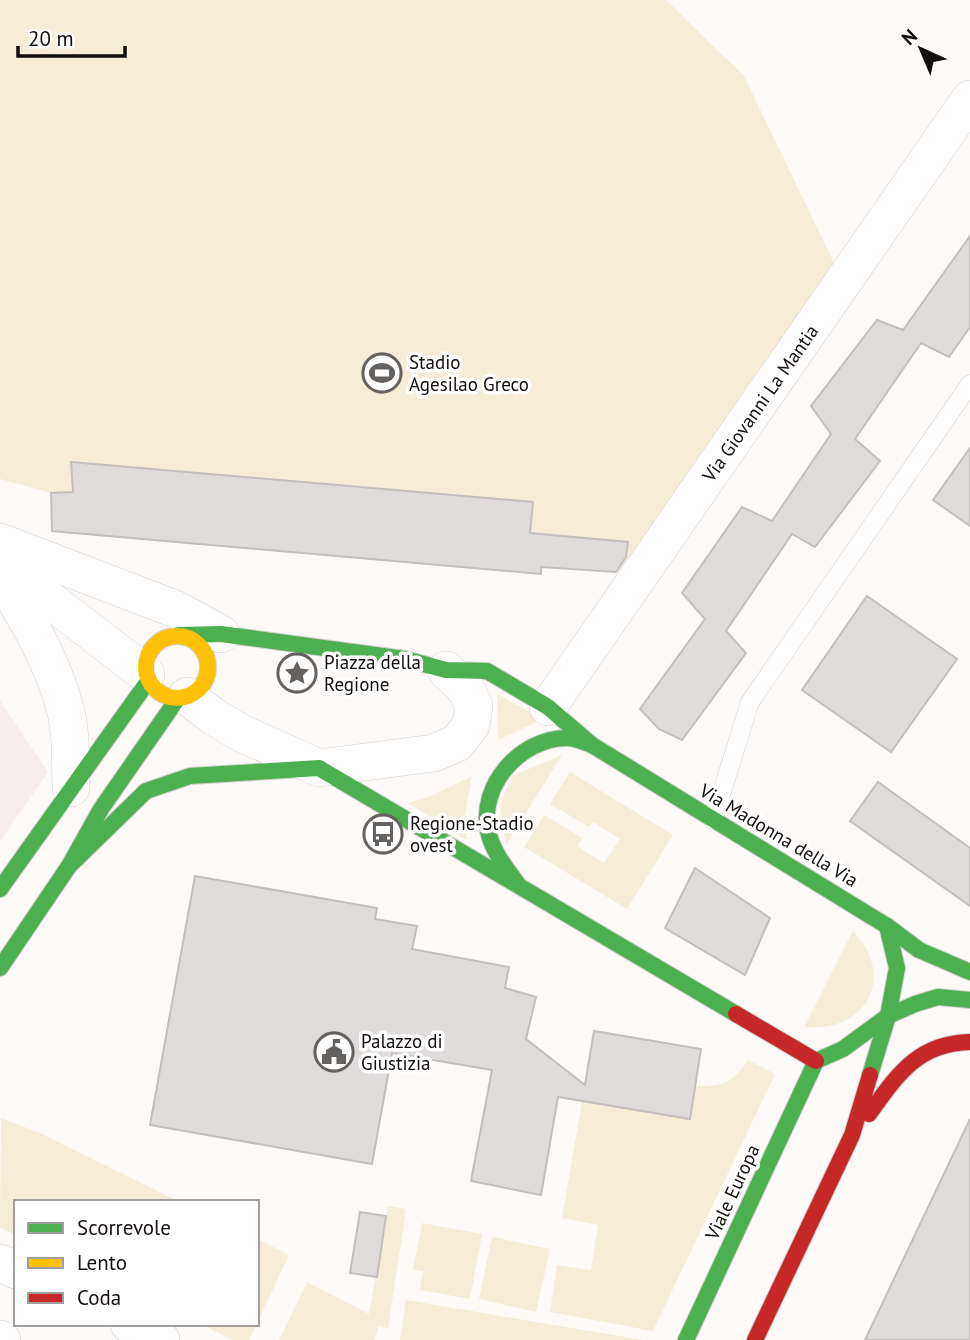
<svg xmlns="http://www.w3.org/2000/svg" width="970" height="1340" font-family="'PT Sans',sans-serif">
  <style>
    .built { fill: #f8ede8 }
    .green { fill: #f6ecd8 }
    .building { fill: #e0dcdb; stroke: #c3bfbe; stroke-width: 2 }
    .lines { fill: none; stroke-linecap: round; stroke-linejoin: round }
    .lane-casing { stroke: #d3cfcd; stroke-width: 19 }
    .street-casing { stroke: #d3cfcd; stroke-width: 38 }
    .fast-casing { stroke: #d3cfcd; stroke-width: 18 }
    .slow-casing { stroke: #d3cfcd; stroke-width: 18 }
    .jam-casing { stroke: #d3cfcd; stroke-width: 18 }
    .lane { stroke: #fffefe; stroke-width: 18 }
    .street { stroke: #fffefe; stroke-width: 37 }
    .fast { stroke: #4caf50; stroke-width: 16 }
    .slow { stroke: #ffc107; stroke-width: 16 }
    .jam { stroke: #c62828; stroke-width: 16 }
    .labels { text-anchor: middle; stroke-width: 7; stroke-linejoin: round; paint-order: stroke }
    .poi-label { font-size: 19px; fill: #130e0c; stroke: #fff; text-anchor: start }
    .street-label { font-size: 19px; fill: #130e0c; stroke: #fff }
  </style>
  <rect width="100%" height="100%" fill="#fdfaf8"/>
  <path class="built" d="M 0,701 L 48,772 L 0,841 Z"/>
  <g class="green">
    <path d="M 0,0 L 666,0 L 744,76 L 836,267 L 625,573 L 586,570 L 588,539 L 545,535 L 541,574 L 52,531 L 51,493 L 0,479 Z"/>
    <path d="M 497,694 L 543,719 L 498,740 Z"/>
    <path d="M 562,755 L 506,845 L 500,804 L 512,776 Z"/>
    <path d="M 570,772 L 673,835 L 627,909 L 524,847 L 544,815 L 582,838 L 577,846 L 604,863 L 620,839 L 593,822 L 589,827 L 550,804 Z"/>
    <path d="M 472,776 L 464,821 L 467,840 L 408,803 L 431,796 Z"/>
    <path d="M 853,931 C 897,977 866,1033 804,1027 Z"/>
    <path d="M 748,1060 L 775,1074 L 653,1331 L 550,1312 L 557,1265 L 591,1270 L 598,1225 L 562,1218 L 582,1101 L 695,1086 C 723,1087 732,1083 748,1060 Z"/>
    <path d="M 1,1118 L 40,1133 L 180,1202 L 16,1202 L 16,1235 L 0,1228 Z"/>
    <path d="M 388,1206 L 406,1209 L 388,1328 L 378,1326 L 375,1340 L 279,1340 L 307,1282 L 369,1314 Z"/>
    <path d="M 422,1223 L 482,1234 L 470,1299 L 420,1290 L 423,1271 L 413,1270 Z"/>
    <path d="M 492,1237 L 550,1249 L 536,1312 L 479,1299 Z"/>
    <path d="M 257,1239 L 289,1255 L 257,1323 Z"/>
    <path d="M 406,1300 L 643,1340 L 400,1340 Z"/>
    <path d="M 200,1324 L 257,1324 L 249,1340 L 233,1340 Z"/>
  </g>
  <g class="building">
    <path d="M 970,236 L 970,327 L 949,357 L 921,343 L 855,439 L 880,461 L 815,547 L 792,534 L 726,631 L 746,653 L 682,740 L 659,729 L 640,709 L 705,619 L 682,593 L 742,507 L 772,521 L 831,434 L 811,406 L 877,320 L 903,330 Z"/>
    <path d="M 970,448 L 970,526 L 933,500 Z"/>
    <path d="M 71,462 L 533,502 L 530,533 L 628,542 L 626,557 L 616,572 L 541,567 L 541,574 L 52,531 L 51,493 L 73,492 Z"/>
    <path d="M 867,596 L 957,659 L 891,752 L 802,690 Z"/>
    <path d="M 878,782 L 970,848 L 970,906 L 850,821 Z"/>
    <path d="M 695,868 L 770,918 L 745,975 L 665,928 Z"/>
    <path d="M 195,876 L 377,908 L 375,919 L 417,926 L 412,949 L 509,967 L 505,988 L 536,997 L 526,1039 L 585,1085 L 594,1031 L 701,1049 L 690,1119 L 558,1097 L 541,1195 L 471,1181 L 492,1070 L 392,1053 L 372,1164 L 150,1125 Z"/>
    <path d="M 970,1119 L 970,1340 L 865,1340 Z"/>
    <path d="M 360,1212 L 386,1216 L 377,1277 L 350,1273 Z"/>
  </g>
  <g class="lines">
    <g class="lane-casing">
      <path id="lane" d="M 713,820 L 750,702 L 970,384"/>
    </g>
    <g class="street-casing">
      <g id="street">
        <path d="M 0,542 L 175,609 L 221,634"/>
        <path d="M 1,570 L 30,585 L 146,674"/>
        <path d="M 0,575 C 26,617 54,663 66,712 C 72,736 70,764 71,788"/>
        <path d="M 187,696 L 214,717 L 241,733 L 319,768 L 434,753 L 457,743 L 471,725 L 474,706 L 466,689 L 446,670"/>
        <path d="M 548,707 L 970,99"/>
        <path d="M 0,1263 L 16,1270"/>
        <path d="M 129,1324 L 161,1340"/>
        <path d="M 0,1339 L 2,1340"/>
      </g>
    </g>
    <g class="fast-casing">
      <g id="fast">
        <path d="M 178,635 L 221,634 L 405,659 L 446,670 L 487,671 L 548,707 L 592,745 L 887,926 L 919,950 L 970,972"/>
        <path d="M 69,866 L 146,791 L 190,776 L 319,768 L 736,1014"/>
        <path d="M 517,883 C 505,867 492,850 488,831 C 479,785 520,739 566,738 C 575,738 584,742 592,745"/>
        <path d="M 0,889 L 149,680"/>
        <path d="M 0,968 L 69,866 L 101,809 L 178,698"/>
        <path d="M 816,1061 L 843,1049 L 888,1016 L 915,1004 L 938,997 L 970,1000"/>
        <path d="M 870,1075 L 888,1016 L 897,968 L 887,926"/>
        <path d="M 686,1340 L 816,1061"/>
      </g>
    </g>
    <g class="slow-casing">
      <circle id="slow" cx="177" cy="667" r="31"/>
    </g>
    <g class="jam-casing">
      <g id="jam">
        <path d="M 736,1014 L 816,1061"/>
        <path d="M 869,1114 C 897,1075 918,1043 970,1042"/>
        <path d="M 755,1340 L 852,1135 L 870,1075"/>
      </g>
    </g>
    <use href="#lane" class="lane"/>
    <use href="#street" class="street"/>
    <use href="#fast" class="fast"/>
    <use href="#slow" class="slow"/>
    <use href="#jam" class="jam"/>
  </g>
  <defs>
    <g id="stadium-ring" transform="scale(2.0125)"><circle r="9.5" fill="#fff" stroke="#65615f" stroke-width="1.5"/><path d="M0-5a6.5 5 0 1 0 0 10a6.5 5 0 1 0 0-10ZM-3.5-1.8h7v3.6h-7Z" fill="#65615f"/></g>
    <g id="sight-ring" transform="scale(2.0125)"><circle r="9.5" fill="#fff" stroke="#65615f" stroke-width="1.5"/><path d="M0-6L1.8-2.2L6-1.7L2.9 1.2L3.7 5.4L0 3.3L-3.7 5.4L-2.9 1.2L-6-1.7L-1.8-2.2Z" fill="#65615f"/></g>
    <g id="bus-ring" transform="scale(2.0125)"><circle r="9.5" fill="#fff" stroke="#65615f" stroke-width="1.5"/><path d="M-5-6H5V4H4V6H2V4H-2V6H-4V4H-5ZM-3.5-4V0h7V-4ZM-3.5 1.2v1.5H-2V1.2ZM2 1.2v1.5H3.5V1.2Z" fill="#65615f"/></g>
    <g id="civic-ring" transform="scale(2.0125)"><circle r="9.5" fill="#fff" stroke="#65615f" stroke-width="1.5"/><path d="M-.6-6.5H3V-4.5H.6V-3L4-1V1h2V6H-6V1h2V-1L-.6-3ZM-1.2 2.5V6h2.4V2.5Z" fill="#65615f"/></g>
  </defs>
  <g fill-rule="evenodd">
    <use href="#stadium-ring" x="382" y="373"/>
    <use href="#sight-ring" x="297" y="673"/>
    <use href="#bus-ring" x="383" y="834"/>
    <use href="#civic-ring" x="334" y="1052"/>
  </g>
  <g class="labels">
    <g class="poi-label">
      <text x="409" y="369">Stadio<tspan x="409" dy="22">Agesilao Greco</tspan></text>
      <text x="324" y="669">Piazza della<tspan x="324" dy="22">Regione</tspan></text>
      <text x="410" y="830">Regione-Stadio<tspan x="410" dy="22">ovest</tspan></text>
      <text x="361" y="1048">Palazzo di<tspan x="361" dy="22">Giustizia</tspan></text>
    </g>
    <g class="street-label">
      <text transform="translate(760 403) rotate(-55)" y="7">Via Giovanni La Mantia</text>
      <text transform="translate(779 835) rotate(31)" y="7">Via Madonna della Via</text>
      <text transform="translate(732 1192) rotate(-65)" y="7">Viale Europa</text>
    </g>
  </g>
  <rect x="14" y="1200" width="245" height="126" fill="#ffffff" stroke="#a19f9e" stroke-width="2"/>
  <rect x="28" y="1223" width="35" height="10" fill="#4caf50" stroke="#a19f9e" stroke-width="2"/>
  <text x="77" y="1235" font-size="21" fill="#130e0c">Scorrevole</text>
  <rect x="28" y="1258" width="35" height="10" fill="#ffc107" stroke="#a19f9e" stroke-width="2"/>
  <text x="77" y="1270" font-size="21" fill="#130e0c">Lento</text>
  <rect x="28" y="1293" width="35" height="10" fill="#c62828" stroke="#a19f9e" stroke-width="2"/>
  <text x="77" y="1305" font-size="21" fill="#130e0c">Coda</text>
  <g transform="translate(921 49) rotate(316)" stroke="#ffffff" stroke-width="5" paint-order="stroke">
  <path d="M0-5L12 26L0 18L-12 26Z" fill="#130e0c"/>
  <text y="-10" font-size="19" font-weight="bold" text-anchor="middle" fill="#130e0c">N</text>
  </g>
  <path d="M18 46v10h107v-10" fill="none" stroke="#130e0c" stroke-width="3.5"/>
  <text x="28" y="46" font-size="21" fill="#130e0c" stroke="#ffffff" stroke-width="5" paint-order="stroke">20 m</text>
</svg>
